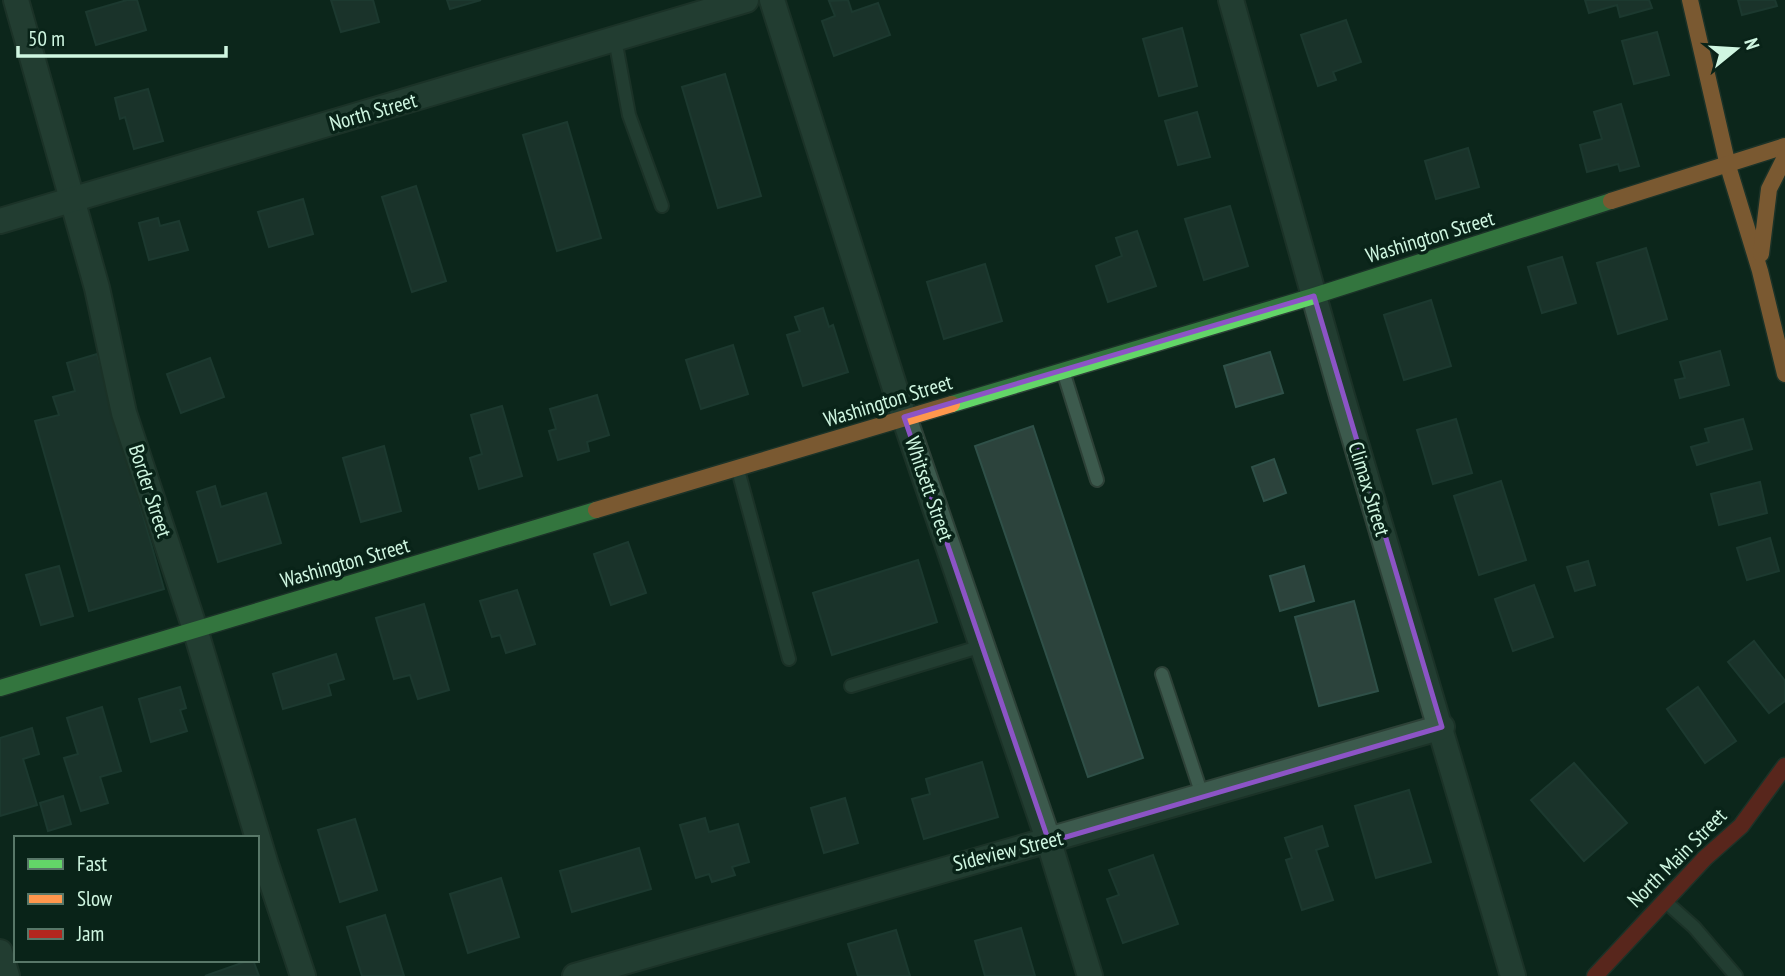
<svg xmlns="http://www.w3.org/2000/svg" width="1785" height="976" font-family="'PT Sans Narrow',sans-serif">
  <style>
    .building { fill: #2c433c; stroke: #2f5048; stroke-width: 2 }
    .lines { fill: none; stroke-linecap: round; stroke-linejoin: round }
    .lane-casing { stroke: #2d4137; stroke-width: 16 }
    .street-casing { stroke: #2d4137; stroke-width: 28 }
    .fast-casing { stroke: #2d4137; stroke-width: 19 }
    .slow-casing { stroke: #2d4137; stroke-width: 19 }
    .jam-casing { stroke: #2d4137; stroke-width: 19 }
    .lane { stroke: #3c5a4d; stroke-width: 12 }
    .street { stroke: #3c5a4d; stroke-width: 24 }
    .fast { stroke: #63d668; stroke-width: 16 }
    .slow { stroke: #ff974d; stroke-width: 16 }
    .jam { stroke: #b3261e; stroke-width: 16 }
    .marked { fill: none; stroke: #8c54c6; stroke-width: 5; stroke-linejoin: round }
    .labels { text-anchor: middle; stroke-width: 7; stroke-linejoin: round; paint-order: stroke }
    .street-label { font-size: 21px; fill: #cff6e1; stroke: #092318 }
  </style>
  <rect width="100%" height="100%" fill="#0c261b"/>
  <g class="building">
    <path d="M 127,0 L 137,0 L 146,30 L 96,45 L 86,12 Z"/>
    <path d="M 331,0 L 373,0 L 379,22 L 341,32 Z"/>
    <path d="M 447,0 L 481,0 L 450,9 Z"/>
    <path d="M 848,0 L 852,12 L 878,3 L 890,35 L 834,56 L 822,21 L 835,16 L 829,1 Z"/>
    <path d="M 1585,0 L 1649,0 L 1652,8 L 1620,17 L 1617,5 L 1589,13 Z"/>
    <path d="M 1738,0 L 1775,0 L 1777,6 L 1742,15 Z"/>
    <path d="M 1346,20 L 1361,62 L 1333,72 L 1336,80 L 1318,86 L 1301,35 Z"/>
    <path d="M 1182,28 L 1197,86 L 1159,96 L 1143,39 Z"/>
    <path d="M 1657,32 L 1669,75 L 1634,84 L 1622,41 Z"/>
    <path d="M 725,74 L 761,196 L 718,208 L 682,87 Z"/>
    <path d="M 148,89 L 163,141 L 134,149 L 125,117 L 120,119 L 115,98 Z"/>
    <path d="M 1621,104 L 1639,166 L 1620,171 L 1618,164 L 1587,172 L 1580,145 L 1602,139 L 1594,112 Z"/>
    <path d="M 1197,112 L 1210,157 L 1178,165 L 1165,121 Z"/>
    <path d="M 567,122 L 601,238 L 557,251 L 523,135 Z"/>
    <path d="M 1468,148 L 1479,187 L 1436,199 L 1425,161 Z"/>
    <path d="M 416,186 L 446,281 L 412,292 L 382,197 Z"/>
    <path d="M 303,199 L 313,234 L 269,247 L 258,212 Z"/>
    <path d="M 1230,206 L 1248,266 L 1204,280 L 1185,219 Z"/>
    <path d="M 158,218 L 160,226 L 179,221 L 188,250 L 149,260 L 139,223 Z"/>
    <path d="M 1137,231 L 1156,286 L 1108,302 L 1096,266 L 1122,256 L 1116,238 Z"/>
    <path d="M 1646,248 L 1667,319 L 1618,334 L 1597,263 Z"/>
    <path d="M 1562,257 L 1576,303 L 1542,313 L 1528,267 Z"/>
    <path d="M 985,264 L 1002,321 L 944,339 L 927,282 Z"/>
    <path d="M 1431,300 L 1451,366 L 1404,380 L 1384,315 Z"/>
    <path d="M 823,308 L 829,327 L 833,325 L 848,372 L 803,386 L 787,335 L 800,331 L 795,317 Z"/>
    <path d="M 733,345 L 748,394 L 701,409 L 686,360 Z"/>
    <path d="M 1720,351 L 1729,385 L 1680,398 L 1675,380 L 1685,378 L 1680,362 Z"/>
    <path d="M 1270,352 L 1283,393 L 1236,407 L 1224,366 Z"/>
    <path d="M 97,354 L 164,589 L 89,611 L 35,421 L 59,415 L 53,397 L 75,391 L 67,363 Z"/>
    <path d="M 210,358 L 224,397 L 181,413 L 167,374 Z"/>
    <path d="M 597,395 L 609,435 L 587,442 L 589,451 L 558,460 L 549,431 L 556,429 L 550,409 Z"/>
    <path d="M 502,406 L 522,476 L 479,489 L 470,458 L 482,454 L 471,415 Z"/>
    <path d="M 1456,419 L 1472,473 L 1433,484 L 1417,430 Z"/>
    <path d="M 1743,419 L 1752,449 L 1697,465 L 1691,447 L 1709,442 L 1705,429 Z"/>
    <path d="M 1033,426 L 1143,758 L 1088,777 L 975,446 Z"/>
    <path d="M 384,446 L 401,511 L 361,522 L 343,458 Z"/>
    <path d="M 1274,459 L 1286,493 L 1264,501 L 1252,467 Z"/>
    <path d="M 1501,481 L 1526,560 L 1479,575 L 1454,496 Z"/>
    <path d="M 1760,482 L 1767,513 L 1719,525 L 1711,494 Z"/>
    <path d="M 215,486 L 221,507 L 266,493 L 281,543 L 218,562 L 197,492 Z"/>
    <path d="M 1770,538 L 1779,571 L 1747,580 L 1737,548 Z"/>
    <path d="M 628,542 L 646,593 L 611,605 L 594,554 Z"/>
    <path d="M 918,560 L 937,622 L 832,655 L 813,593 Z"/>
    <path d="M 1588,561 L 1595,585 L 1575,591 L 1567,567 Z"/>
    <path d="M 59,566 L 73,616 L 41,625 L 26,575 Z"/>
    <path d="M 1304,566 L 1314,601 L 1280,611 L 1270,576 Z"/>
    <path d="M 1534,585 L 1553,637 L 1513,651 L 1495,599 Z"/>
    <path d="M 517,590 L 535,644 L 506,653 L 500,635 L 492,637 L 480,601 Z"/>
    <path d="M 1354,601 L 1378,691 L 1319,706 L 1295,617 Z"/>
    <path d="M 424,604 L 449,690 L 418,699 L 410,675 L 394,679 L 376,618 Z"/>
    <path d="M 1754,641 L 1785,681 L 1785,701 L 1769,713 L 1728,662 Z"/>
    <path d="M 336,654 L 344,679 L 328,684 L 331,695 L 283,709 L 273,674 Z"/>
    <path d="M 180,687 L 186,708 L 180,710 L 187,731 L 151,742 L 139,699 Z"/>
    <path d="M 1698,687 L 1736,741 L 1705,763 L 1667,709 Z"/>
    <path d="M 102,707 L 121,771 L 100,777 L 108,803 L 81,811 L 64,758 L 78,754 L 67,718 Z"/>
    <path d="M 32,728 L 39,754 L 23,759 L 37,805 L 0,816 L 0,738 Z"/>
    <path d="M 982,762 L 998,817 L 924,839 L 912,799 L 930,794 L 926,779 Z"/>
    <path d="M 1574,763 L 1627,823 L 1584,861 L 1531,800 Z"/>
    <path d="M 1409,790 L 1431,862 L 1376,878 L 1355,806 Z"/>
    <path d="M 63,796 L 71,824 L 48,831 L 40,803 Z"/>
    <path d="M 845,798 L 858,843 L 824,853 L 811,808 Z"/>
    <path d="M 705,818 L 709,832 L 738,824 L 749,862 L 732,867 L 735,875 L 712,882 L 709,874 L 696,878 L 680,825 Z"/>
    <path d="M 355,819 L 377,890 L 340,902 L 318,830 Z"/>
    <path d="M 1322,826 L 1328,846 L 1316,850 L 1333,900 L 1302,910 L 1286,860 L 1292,858 L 1285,838 Z"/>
    <path d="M 639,848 L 651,889 L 572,912 L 560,871 Z"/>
    <path d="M 1153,855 L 1178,924 L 1123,943 L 1107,899 L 1119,895 L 1109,870 Z"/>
    <path d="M 501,878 L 519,937 L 468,953 L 450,894 Z"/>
    <path d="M 385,915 L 404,976 L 362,976 L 347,927 Z"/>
    <path d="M 1021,928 L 1035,976 L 985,976 L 975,941 Z"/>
    <path d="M 896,930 L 910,976 L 858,976 L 848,944 Z"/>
    <path d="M 253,960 L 259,976 L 205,976 L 250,960 Z"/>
  </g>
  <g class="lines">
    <g class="lane-casing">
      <g id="lane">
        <path d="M 615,39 L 629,115 L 662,206"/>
        <path d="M 1064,374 L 1097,480"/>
        <path d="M 738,470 L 789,659"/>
        <path d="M 1162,674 L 1203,798"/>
        <path d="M 851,686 L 982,646"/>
        <path d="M 1667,903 L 1694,927 L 1736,976"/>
      </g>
    </g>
    <g class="street-casing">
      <g id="street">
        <path d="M 16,0 L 97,288 L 124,413 L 195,629 L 266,865 L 303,976"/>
        <path d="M 772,0 L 904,417 L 1049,842 L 1090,976"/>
        <path d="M 1231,0 L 1342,396 L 1513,976"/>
        <path d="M 0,221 L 746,0"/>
        <path d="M 0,952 L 7,976"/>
        <path d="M 575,976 L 1442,727"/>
      </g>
    </g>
    <g class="fast-casing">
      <g id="fast">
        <path d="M 952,404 L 1314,296 L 1611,201"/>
        <path d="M 0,688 L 596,510"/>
      </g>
    </g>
    <g class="slow-casing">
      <g id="slow">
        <path d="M 1690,0 L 1728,166 L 1760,271 L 1785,374"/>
        <path d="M 1611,201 L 1785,146"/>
        <path d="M 1761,254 L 1769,189 L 1785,157"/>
        <path d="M 596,510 L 952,404"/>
      </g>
    </g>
    <g class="jam-casing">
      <path id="jam" d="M 1595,976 L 1705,858 L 1741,826 L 1785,766"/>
    </g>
    <use href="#lane" class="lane"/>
    <use href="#street" class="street"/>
    <use href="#fast" class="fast"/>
    <use href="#slow" class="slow"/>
    <use href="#jam" class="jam"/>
  </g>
  <path d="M0 0H1785V976H0ZM 1314,296 L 1442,727 L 1049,842 L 904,417 Z" fill="#0c261b" fill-opacity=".55" fill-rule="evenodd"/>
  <path class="marked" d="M 1314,296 L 1442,727 L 1049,842 L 904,417 Z"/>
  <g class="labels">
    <g class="street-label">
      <text transform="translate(373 112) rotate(-16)" y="7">North Street</text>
      <text transform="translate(1430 237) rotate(-17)" y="7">Washington Street</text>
      <text transform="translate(888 401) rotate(-17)" y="7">Washington Street</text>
      <text transform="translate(929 489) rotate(71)" y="7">Whitsett Street</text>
      <text transform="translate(1369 489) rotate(73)" y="7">Climax Street</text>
      <text transform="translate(150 491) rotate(72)" y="7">Border Street</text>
      <text transform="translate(345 563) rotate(-16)" y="7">Washington Street</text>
      <text transform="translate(1008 851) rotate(-14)" y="7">Sideview Street</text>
      <text transform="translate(1677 858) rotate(-45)" y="7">North Main Street</text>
    </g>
  </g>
  <rect x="14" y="836" width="245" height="126" fill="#092318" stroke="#587768" stroke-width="2"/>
  <rect x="28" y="859" width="35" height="10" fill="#63d668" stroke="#587768" stroke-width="2"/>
  <text x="77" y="871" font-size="21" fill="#cff6e1">Fast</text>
  <rect x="28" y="894" width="35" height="10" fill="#ff974d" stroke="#587768" stroke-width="2"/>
  <text x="77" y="906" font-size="21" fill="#cff6e1">Slow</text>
  <rect x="28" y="929" width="35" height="10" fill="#b3261e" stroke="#587768" stroke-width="2"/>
  <text x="77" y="941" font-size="21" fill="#cff6e1">Jam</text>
  <g transform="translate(1736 49) rotate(72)" stroke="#092318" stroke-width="5" paint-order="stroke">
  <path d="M0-5L12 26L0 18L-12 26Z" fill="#cff6e1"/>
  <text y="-10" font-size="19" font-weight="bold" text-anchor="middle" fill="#cff6e1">N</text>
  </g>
  <path d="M18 46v10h208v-10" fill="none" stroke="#cff6e1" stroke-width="3.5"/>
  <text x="28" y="46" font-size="21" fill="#cff6e1" stroke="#092318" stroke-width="5" paint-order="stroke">50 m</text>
</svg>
